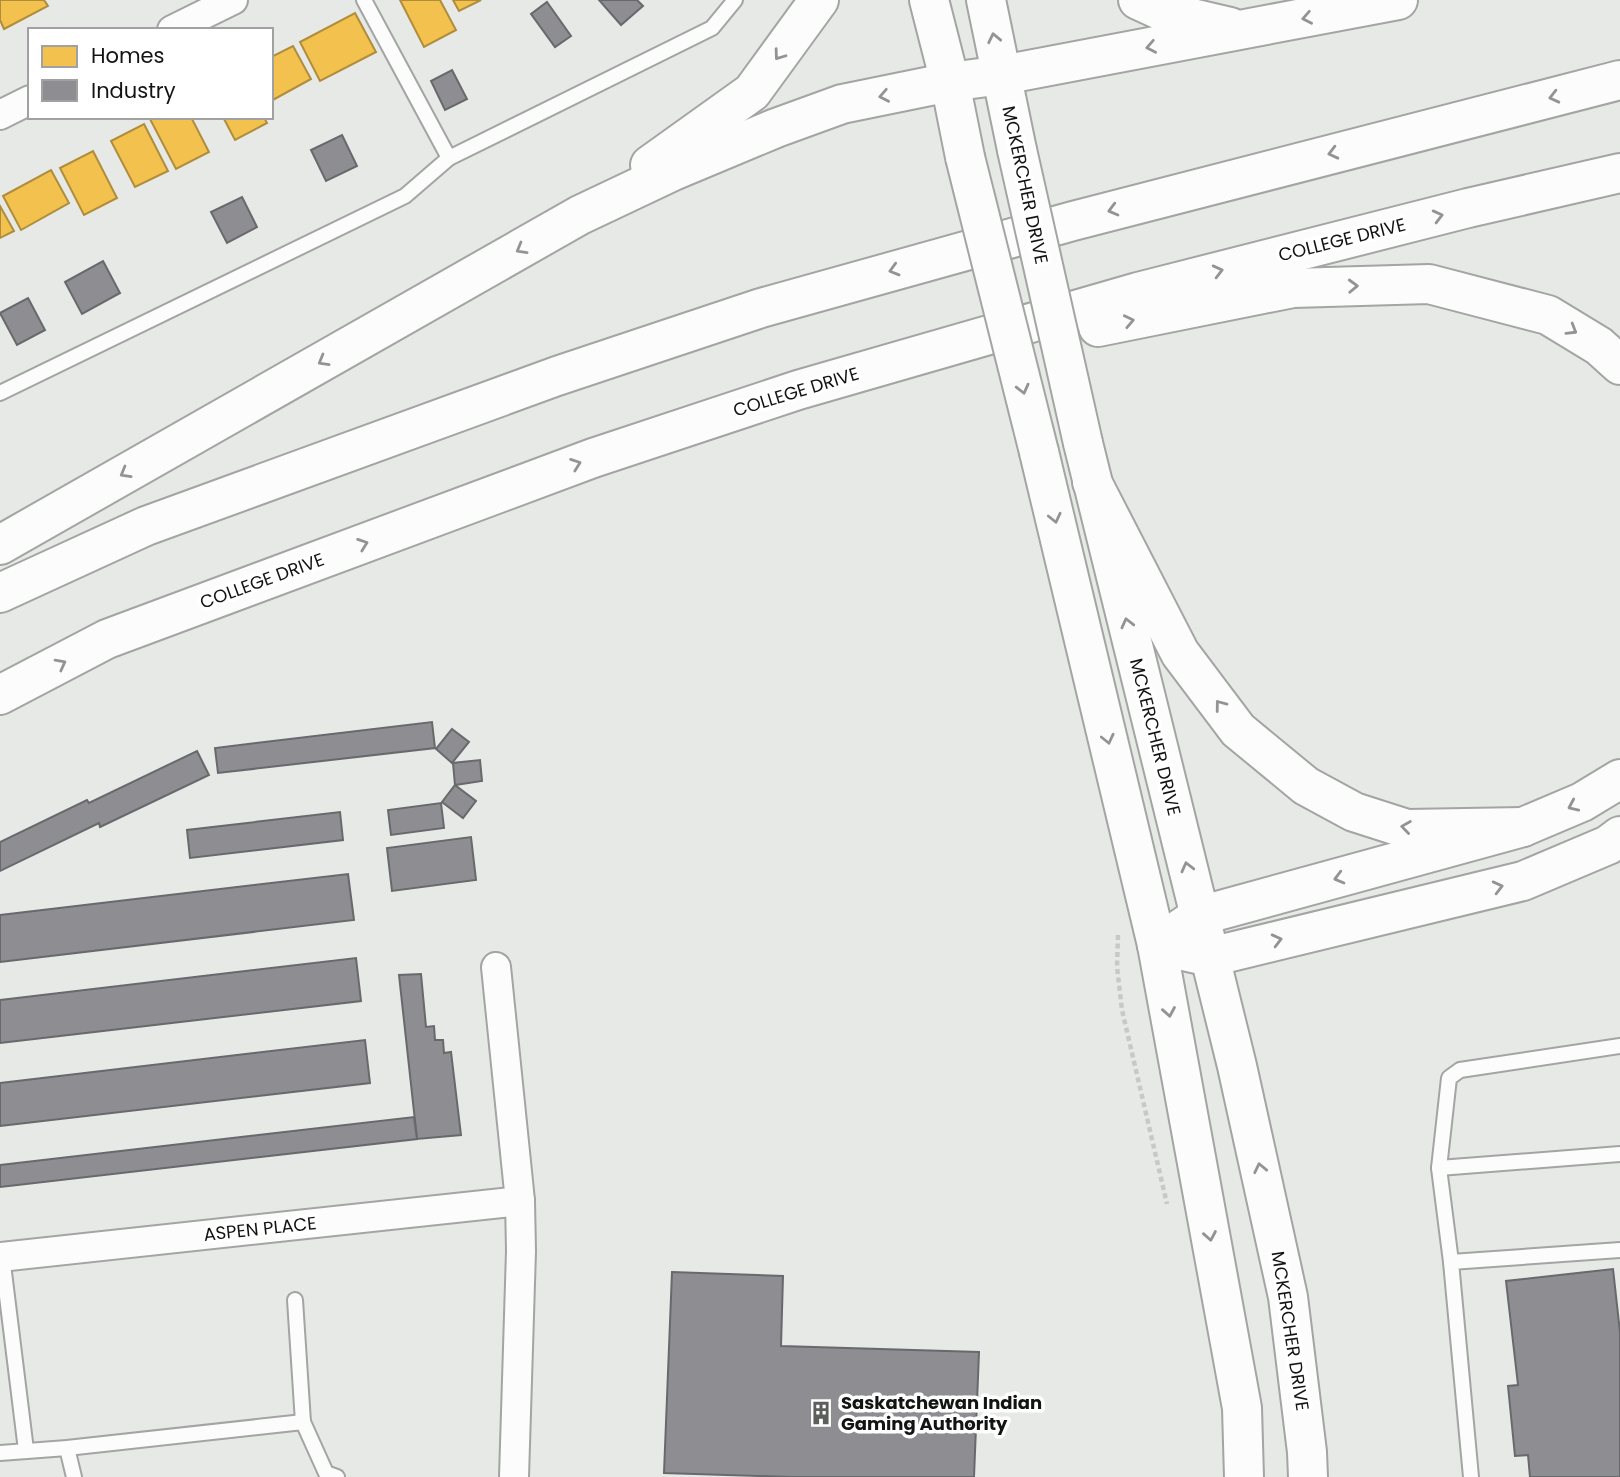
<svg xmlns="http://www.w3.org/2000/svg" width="1620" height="1477" font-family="Poppins,sans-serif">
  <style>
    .homes { fill: #f2c14e; stroke: #af8d3c; stroke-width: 2 }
    .industry { fill: #8d8d92; stroke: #68696c; stroke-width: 2 }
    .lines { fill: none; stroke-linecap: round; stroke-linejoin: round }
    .lane-casing { stroke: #a2a5a2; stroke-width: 18 }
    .street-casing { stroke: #a2a5a2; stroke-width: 32 }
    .secondary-casing { stroke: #a2a5a2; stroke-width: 42 }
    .highway-casing { stroke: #a2a5a2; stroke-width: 42 }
    .path { stroke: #c8c8c8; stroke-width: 4.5; stroke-dasharray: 5 3.5; stroke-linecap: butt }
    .lane { stroke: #fbfcfb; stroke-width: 14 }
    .street { stroke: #fbfcfb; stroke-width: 28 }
    .secondary { stroke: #fbfcfb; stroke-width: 38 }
    .highway { stroke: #fbfcfb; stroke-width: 38 }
    .secondary-bridge-casing { stroke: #a2a5a2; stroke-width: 42; stroke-linecap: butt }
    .secondary-bridge { stroke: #fbfcfb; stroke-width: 38 }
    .oneway { stroke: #929492 }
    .labels { text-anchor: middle; stroke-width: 7; stroke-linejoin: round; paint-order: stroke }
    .street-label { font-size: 18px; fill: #121412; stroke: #fff }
    .poi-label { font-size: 18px; font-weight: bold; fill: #121412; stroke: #fff; text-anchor: start }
  </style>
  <rect width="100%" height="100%" fill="#e6e9e6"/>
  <g class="homes">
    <path d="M 0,0 L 44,0 L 48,6 L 4,29 L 0,20 Z"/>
    <path d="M 400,0 L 440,0 L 456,30 L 424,47 Z"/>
    <path d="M 453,0 L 481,0 L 459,11 Z"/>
    <path d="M 355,13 L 376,52 L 320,81 L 300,42 Z"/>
    <path d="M 293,46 L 311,79 L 271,101 L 271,57 Z"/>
    <path d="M 152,117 L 191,117 L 209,152 L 176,169 L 150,119 Z"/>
    <path d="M 223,117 L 264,117 L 267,123 L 235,140 Z"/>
    <path d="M 144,124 L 168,171 L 135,187 L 111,141 Z"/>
    <path d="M 93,151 L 117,198 L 84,215 L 60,168 Z"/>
    <path d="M 51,170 L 69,203 L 21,230 L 3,196 Z"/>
    <path d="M 0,206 L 14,231 L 0,238 Z"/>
  </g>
  <g class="industry">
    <path d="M 599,0 L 637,0 L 643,6 L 621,25 Z"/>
    <path d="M 547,2 L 571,36 L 555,47 L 531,14 Z"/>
    <path d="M 452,70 L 467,99 L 445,110 L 431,81 Z"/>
    <path d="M 342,135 L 357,166 L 326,181 L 311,150 Z"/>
    <path d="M 242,197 L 257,227 L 227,243 L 211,212 Z"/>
    <path d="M 103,261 L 120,293 L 82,314 L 65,282 Z"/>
    <path d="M 28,298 L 45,330 L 17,345 L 0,313 Z"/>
    <path d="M 432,722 L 435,748 L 218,773 L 215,748 Z"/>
    <path d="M 452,729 L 469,742 L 452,763 L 436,749 Z"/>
    <path d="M 197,751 L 209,775 L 100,827 L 99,823 L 0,871 L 0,842 L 87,800 L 89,803 Z"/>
    <path d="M 480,760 L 482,781 L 455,785 L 453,763 Z"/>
    <path d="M 455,785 L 476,801 L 463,818 L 442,802 Z"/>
    <path d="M 441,803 L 444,828 L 391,835 L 388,810 Z"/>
    <path d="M 340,812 L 343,840 L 190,858 L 187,830 Z"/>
    <path d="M 471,837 L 476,880 L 392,891 L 387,848 Z"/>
    <path d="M 348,874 L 354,920 L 0,962 L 0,915 Z"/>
    <path d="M 356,958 L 361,1001 L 0,1043 L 0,1000 Z"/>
    <path d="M 421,974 L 426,1027 L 434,1026 L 435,1040 L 443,1040 L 444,1053 L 451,1052 L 461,1135 L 417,1139 L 399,975 Z"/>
    <path d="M 365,1040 L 370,1083 L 0,1126 L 0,1083 Z"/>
    <path d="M 414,1117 L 417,1139 L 0,1187 L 0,1165 Z"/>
    <path d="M 1613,1269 L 1620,1332 L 1620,1477 L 1530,1477 L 1528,1455 L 1515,1456 L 1508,1386 L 1518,1385 L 1506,1281 Z"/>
    <path d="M 672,1272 L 783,1276 L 781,1346 L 979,1352 L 974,1477 L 790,1477 L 664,1473 Z"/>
  </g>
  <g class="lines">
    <g class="lane-casing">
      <g id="lane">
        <path d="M 364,0 L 449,158"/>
        <path d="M 0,393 L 405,196 L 449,158 L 712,28 L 735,0"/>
        <path d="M 1439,1168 L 1620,1154"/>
        <path d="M 2,1256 L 26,1450"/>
        <path d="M 1451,1262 L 1439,1168 L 1449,1078 L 1460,1070 L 1620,1046"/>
        <path d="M 295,1300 L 303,1422"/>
        <path d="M 67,1448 L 74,1477"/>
        <path d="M 0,1453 L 67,1448 L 303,1422 L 326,1473 L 337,1477"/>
        <path d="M 1471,1477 L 1451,1262 L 1620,1250"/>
      </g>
    </g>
    <g class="street-casing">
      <g id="street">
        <path d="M 172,30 L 233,0"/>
        <path d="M 0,115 L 30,100"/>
        <path d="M 496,967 L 520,1201 L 521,1251 L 514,1477"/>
        <path d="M 0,1257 L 520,1201"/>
      </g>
    </g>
    <g class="secondary-casing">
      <g id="secondary">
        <path d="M 929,0 L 950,82 L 965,157"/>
        <path d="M 986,0 L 1017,150"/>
        <path d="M 1083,443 L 1237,1066 L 1288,1297 L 1307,1452 L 1308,1477"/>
        <path d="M 1039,452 L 1157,945 L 1242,1408 L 1244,1477"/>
      </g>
    </g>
    <g class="highway-casing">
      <g id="highway">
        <path d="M 1138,0 L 1162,11 L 1230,27"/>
        <path d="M 650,165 L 752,92 L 819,0"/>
        <path d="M 1098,327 L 1293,288 L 1429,284 L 1548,315 L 1599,346 L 1620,365"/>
        <path d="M 1092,482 L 1180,653 L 1238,730 L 1306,786 L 1354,812 L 1407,829 L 1523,827"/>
        <path d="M 0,545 L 580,215 L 673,171 L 776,128 L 842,104 L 950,82 L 1002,75 L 1398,0"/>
        <path d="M 0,593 L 146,526 L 557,376 L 761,308 L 1073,221 L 1620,80"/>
        <path d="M 0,695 L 107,639 L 593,458 L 798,390 L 1138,292 L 1468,208 L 1620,173"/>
        <path d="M 1157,945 L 1199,916 L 1523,827 L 1582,802 L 1620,779"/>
        <path d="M 1157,945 L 1210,957 L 1523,881 L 1608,845 L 1620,836"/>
      </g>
    </g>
    <path class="path" d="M 1118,935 L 1117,967 L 1122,1010 L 1167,1204"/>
    <use href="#lane" class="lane"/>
    <use href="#street" class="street"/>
    <use href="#secondary" class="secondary"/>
    <use href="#highway" class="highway"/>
    <g class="secondary-bridge-casing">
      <g id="secondary-bridge">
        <path d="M 1017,150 L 1083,443"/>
        <path d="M 965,157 L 1039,452"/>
      </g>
    </g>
    <use href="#secondary-bridge" class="secondary-bridge"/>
  </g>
  <defs><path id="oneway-chevron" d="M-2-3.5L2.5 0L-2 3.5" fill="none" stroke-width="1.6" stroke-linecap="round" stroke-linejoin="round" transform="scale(1.75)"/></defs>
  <g class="oneway">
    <use href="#oneway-chevron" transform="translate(1307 18) rotate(169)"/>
    <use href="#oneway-chevron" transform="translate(994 38) rotate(-102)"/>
    <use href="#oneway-chevron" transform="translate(1151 47) rotate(169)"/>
    <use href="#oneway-chevron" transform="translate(779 55) rotate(126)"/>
    <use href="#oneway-chevron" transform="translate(884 96) rotate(169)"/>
    <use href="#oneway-chevron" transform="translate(1554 97) rotate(166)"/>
    <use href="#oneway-chevron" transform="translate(1333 153) rotate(166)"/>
    <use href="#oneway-chevron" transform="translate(1113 210) rotate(165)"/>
    <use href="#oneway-chevron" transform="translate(1438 216) rotate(-14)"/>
    <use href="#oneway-chevron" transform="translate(521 249) rotate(150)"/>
    <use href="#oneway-chevron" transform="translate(894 270) rotate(164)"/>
    <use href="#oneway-chevron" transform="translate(1218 271) rotate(-14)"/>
    <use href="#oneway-chevron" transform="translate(1353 286) rotate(-2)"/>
    <use href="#oneway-chevron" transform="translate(1129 321) rotate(-12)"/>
    <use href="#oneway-chevron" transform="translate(1572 330) rotate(31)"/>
    <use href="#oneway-chevron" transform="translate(323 361) rotate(150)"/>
    <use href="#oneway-chevron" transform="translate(1023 389) rotate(76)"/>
    <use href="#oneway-chevron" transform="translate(576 464) rotate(-20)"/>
    <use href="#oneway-chevron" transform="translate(125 473) rotate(150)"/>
    <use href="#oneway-chevron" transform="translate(1055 518) rotate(77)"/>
    <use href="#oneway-chevron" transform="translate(363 544) rotate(-20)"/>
    <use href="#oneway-chevron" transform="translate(1127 623) rotate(-104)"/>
    <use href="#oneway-chevron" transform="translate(61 664) rotate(-28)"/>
    <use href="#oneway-chevron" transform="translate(1220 705) rotate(-127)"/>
    <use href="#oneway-chevron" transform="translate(1108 739) rotate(77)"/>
    <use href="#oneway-chevron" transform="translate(1573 806) rotate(156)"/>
    <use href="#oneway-chevron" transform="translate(1406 827) rotate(-172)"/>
    <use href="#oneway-chevron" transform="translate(1187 867) rotate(-104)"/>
    <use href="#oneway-chevron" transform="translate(1339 878) rotate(165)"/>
    <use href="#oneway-chevron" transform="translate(1498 887) rotate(-14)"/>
    <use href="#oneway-chevron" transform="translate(1277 940) rotate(-14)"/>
    <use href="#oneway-chevron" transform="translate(1169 1012) rotate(80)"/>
    <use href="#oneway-chevron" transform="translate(1260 1168) rotate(-102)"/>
    <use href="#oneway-chevron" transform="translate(1210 1236) rotate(80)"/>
  </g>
  <defs>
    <g id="building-bare" transform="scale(1.89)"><path d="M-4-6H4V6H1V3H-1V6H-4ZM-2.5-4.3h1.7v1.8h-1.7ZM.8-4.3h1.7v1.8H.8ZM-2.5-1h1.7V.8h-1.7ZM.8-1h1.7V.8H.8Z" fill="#5c5f5c" stroke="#fff" stroke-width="2.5" paint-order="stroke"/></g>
  </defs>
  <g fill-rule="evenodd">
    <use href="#building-bare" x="821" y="1413"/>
  </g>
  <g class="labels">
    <g class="street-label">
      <text transform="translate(1025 185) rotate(78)" y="6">MCKERCHER DRIVE</text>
      <text transform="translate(1342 240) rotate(-14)" y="6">COLLEGE DRIVE</text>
      <text transform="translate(796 392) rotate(-17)" y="6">COLLEGE DRIVE</text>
      <text transform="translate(262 581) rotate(-20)" y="6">COLLEGE DRIVE</text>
      <text transform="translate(1155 737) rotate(76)" y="6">MCKERCHER DRIVE</text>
      <text transform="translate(260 1229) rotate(-6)" y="6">ASPEN PLACE</text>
      <text transform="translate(1290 1331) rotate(81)" y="6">MCKERCHER DRIVE</text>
    </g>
    <g class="poi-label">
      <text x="841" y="1409">Saskatchewan Indian<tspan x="841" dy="21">Gaming Authority</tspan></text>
    </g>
  </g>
  <rect x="28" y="28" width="245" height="91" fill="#ffffff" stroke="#a0a1a0" stroke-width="2"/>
  <rect x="42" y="46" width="35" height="21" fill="#f2c14e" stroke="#a0a1a0" stroke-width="2"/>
  <text x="91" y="63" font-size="21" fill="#121412">Homes</text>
  <rect x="42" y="80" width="35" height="21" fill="#8d8d92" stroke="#a0a1a0" stroke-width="2"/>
  <text x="91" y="98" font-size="21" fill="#121412">Industry</text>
</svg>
